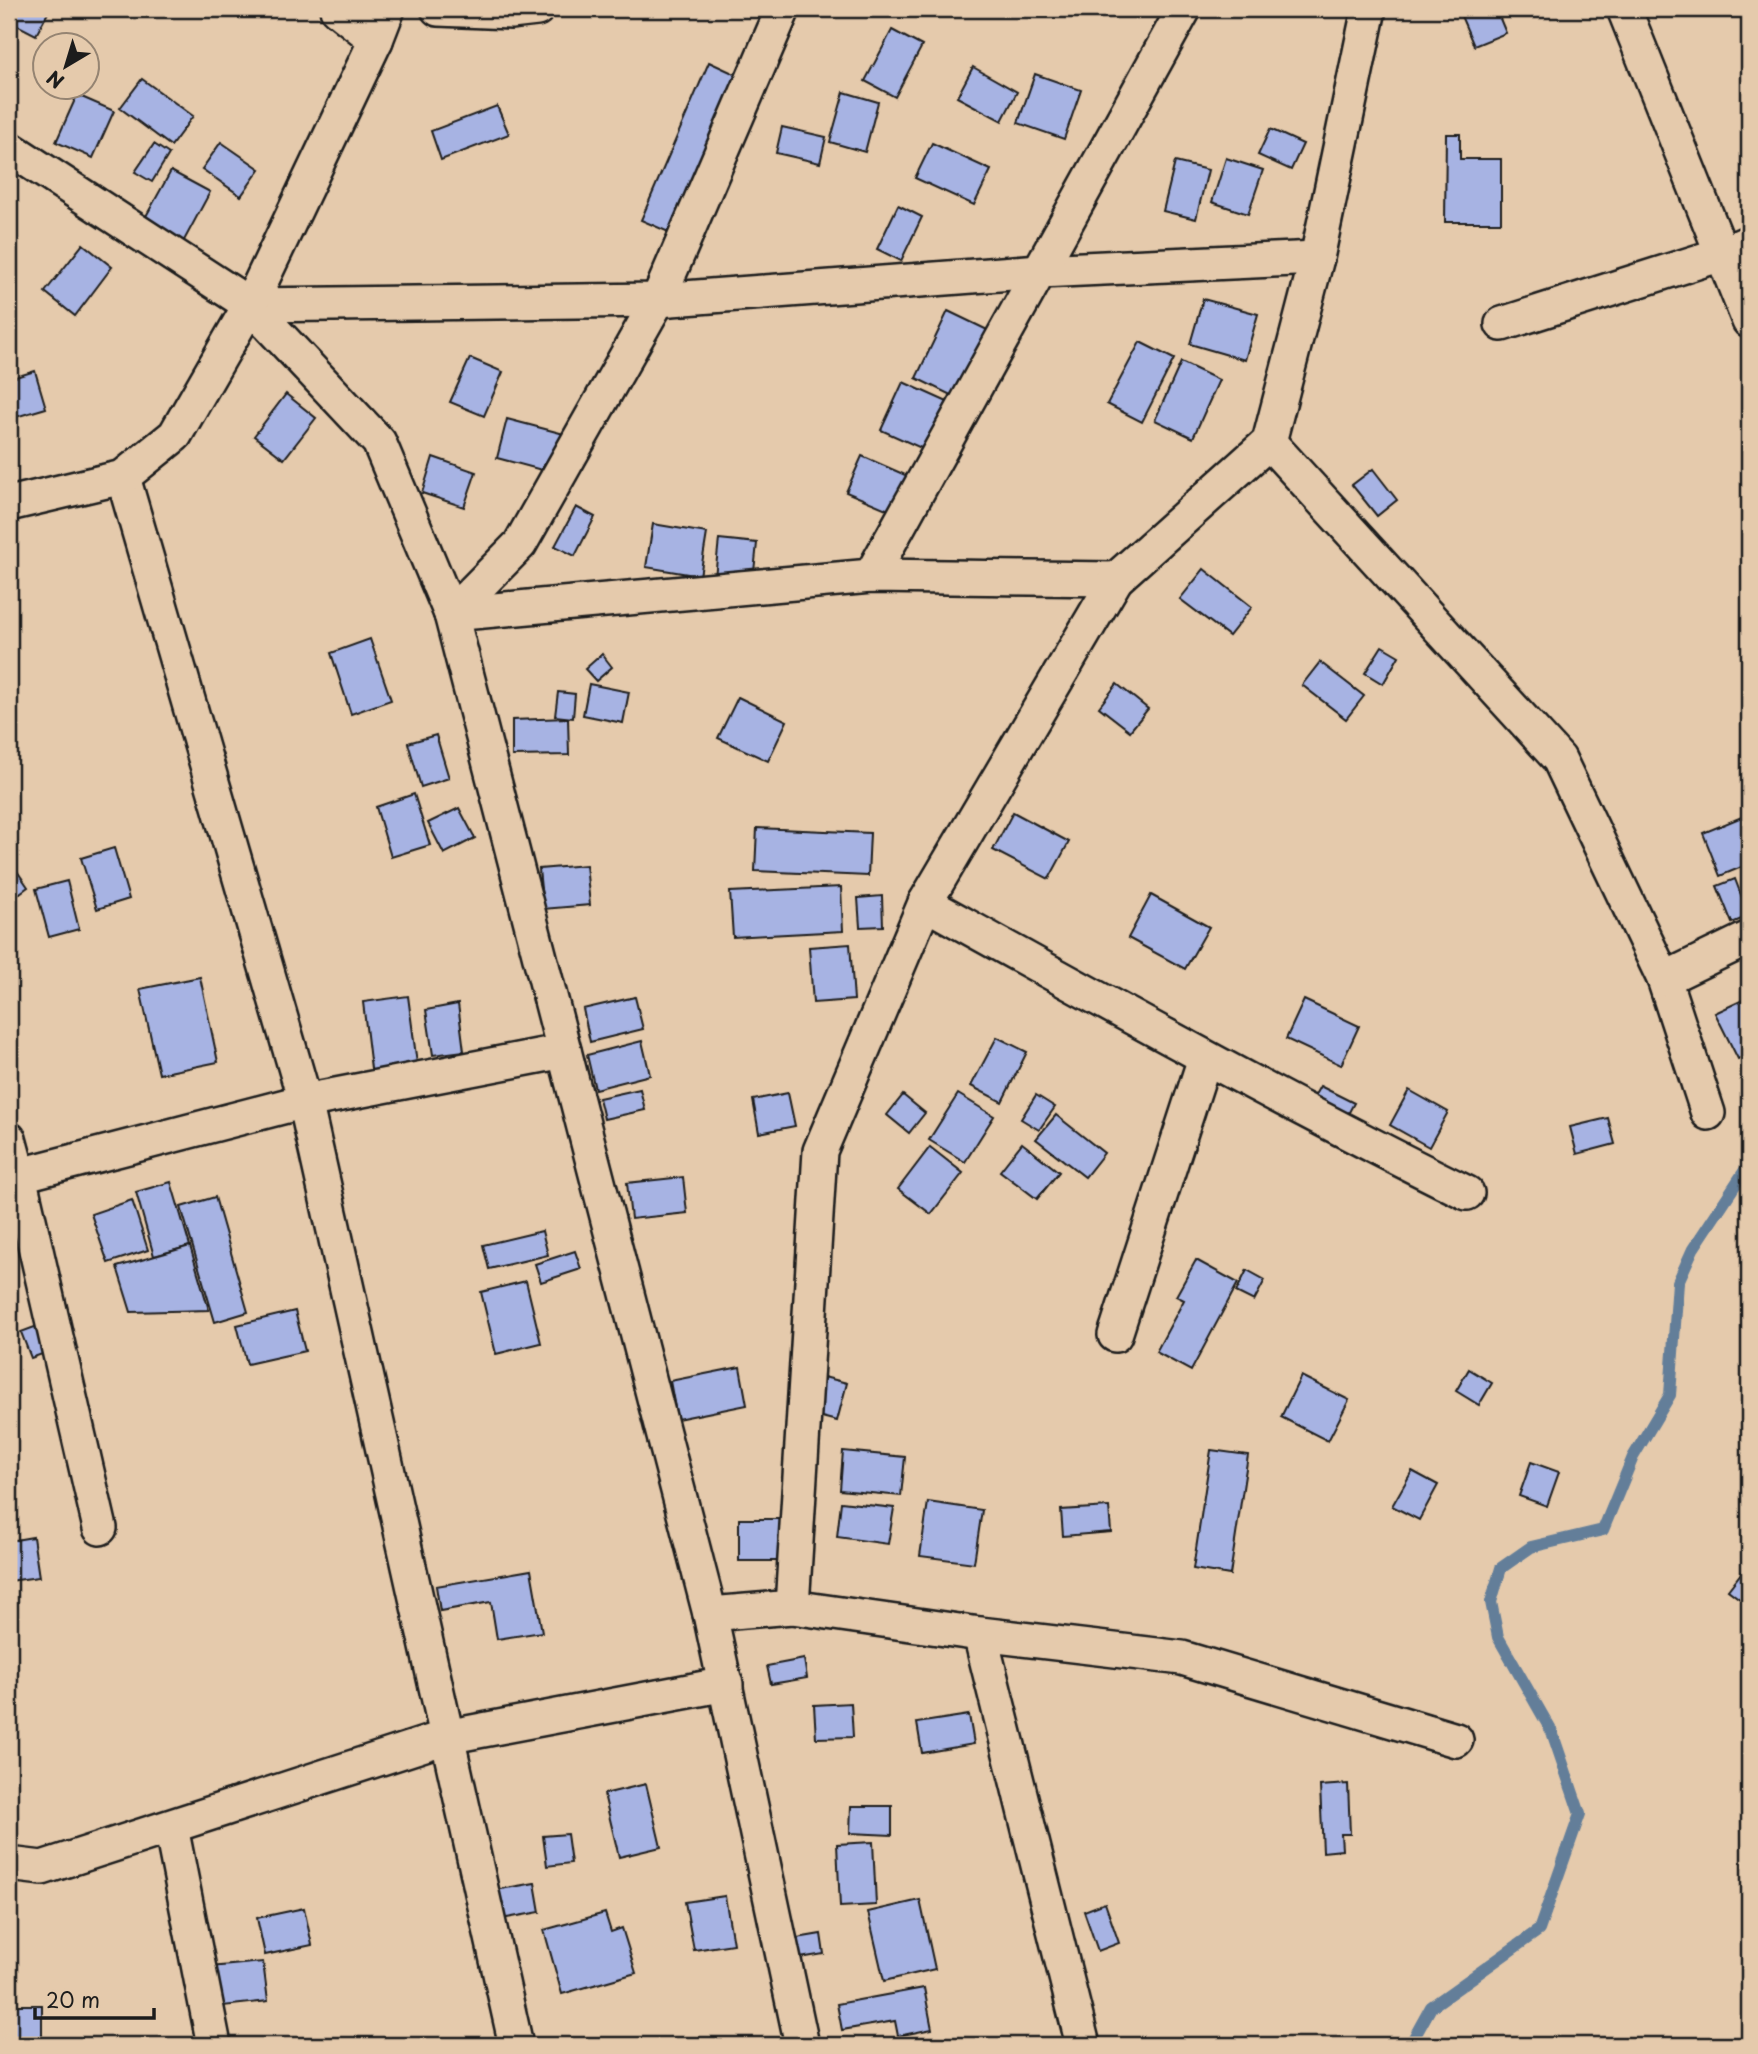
<svg xmlns="http://www.w3.org/2000/svg" width="1758" height="2054" font-family="'Playpen Sans',sans-serif">
  <style>
    .lines { fill: none; stroke-linecap: round; stroke-linejoin: round }
    .stream { stroke: #637e99; stroke-width: 12 }
    .building { fill: #a7b3e3; stroke: #1c1c1c; stroke-width: 2 }
    .minor-casing { stroke: #1c1c1c; stroke-width: 38 }
    .minor { stroke: #e5caac; stroke-width: 33 }
  </style>
  <rect width="100%" height="100%" fill="#e5caac"/>
  <filter id="ink" filterUnits="userSpaceOnUse"><feTurbulence type="fractalNoise" baseFrequency=".0143" numOctaves="2"/><feDisplacementMap in="SourceGraphic" scale="14" xChannelSelector="R" yChannelSelector="G"/><feConvolveMatrix kernelMatrix="1 2 1 2 8 2 1 2 1" color-interpolation-filters="sRGB"/></filter>
  <g filter="url(#ink)">
    <g class="lines">
      <path class="stream" d="M 1410,2045 L 1431,2007 L 1539,1930 L 1580,1814 L 1552,1732 L 1498,1637 L 1491,1602 L 1501,1568 L 1531,1547 L 1603,1530 L 1633,1457 L 1670,1395 L 1678,1282 L 1693,1249 L 1749,1164"/>
    </g>
    <g class="building">
      <path d="M 13,9 L 50,9 L 36,35 L 9,21 Z"/>
      <path d="M 1458,9 L 1496,9 L 1506,33 L 1474,46 Z"/>
      <path d="M 892,30 L 922,46 L 895,97 L 865,81 Z"/>
      <path d="M 709,62 L 748,80 L 680,237 L 641,220 Z"/>
      <path d="M 973,67 L 1017,92 L 1002,121 L 957,97 Z"/>
      <path d="M 1035,74 L 1081,90 L 1064,139 L 1018,123 Z"/>
      <path d="M 142,79 L 193,116 L 171,146 L 120,108 Z"/>
      <path d="M 844,92 L 878,102 L 865,152 L 830,142 Z"/>
      <path d="M 77,95 L 114,111 L 93,158 L 56,142 Z"/>
      <path d="M 497,106 L 509,134 L 441,160 L 431,131 Z"/>
      <path d="M 782,127 L 826,137 L 820,163 L 776,153 Z"/>
      <path d="M 1270,129 L 1303,144 L 1291,170 L 1258,155 Z"/>
      <path d="M 1446,134 L 1460,134 L 1460,159 L 1501,159 L 1501,222 L 1445,222 Z"/>
      <path d="M 221,142 L 260,169 L 241,196 L 202,169 Z"/>
      <path d="M 932,143 L 991,170 L 974,205 L 915,178 Z"/>
      <path d="M 154,144 L 169,154 L 152,182 L 135,172 Z"/>
      <path d="M 1226,158 L 1263,170 L 1248,214 L 1212,202 Z"/>
      <path d="M 1175,162 L 1208,170 L 1196,219 L 1163,211 Z"/>
      <path d="M 171,171 L 210,192 L 180,248 L 140,227 Z"/>
      <path d="M 898,205 L 922,217 L 901,261 L 877,249 Z"/>
      <path d="M 83,244 L 112,267 L 75,316 L 45,292 Z"/>
      <path d="M 1203,299 L 1258,314 L 1245,360 L 1190,344 Z"/>
      <path d="M 948,311 L 1002,337 L 969,404 L 916,378 Z"/>
      <path d="M 1140,342 L 1174,359 L 1142,422 L 1107,404 Z"/>
      <path d="M 470,358 L 503,372 L 484,416 L 450,402 Z"/>
      <path d="M 1181,362 L 1219,380 L 1193,438 L 1155,420 Z"/>
      <path d="M 35,371 L 46,408 L 9,419 L 9,379 Z"/>
      <path d="M 903,382 L 963,409 L 941,457 L 881,430 Z"/>
      <path d="M 286,394 L 316,418 L 284,459 L 254,436 Z"/>
      <path d="M 507,419 L 564,434 L 553,473 L 497,458 Z"/>
      <path d="M 862,456 L 919,481 L 903,516 L 846,492 Z"/>
      <path d="M 433,457 L 476,472 L 464,507 L 422,493 Z"/>
      <path d="M 1373,469 L 1397,500 L 1377,516 L 1352,485 Z"/>
      <path d="M 576,507 L 595,517 L 575,556 L 555,546 Z"/>
      <path d="M 653,524 L 707,533 L 700,576 L 646,567 Z"/>
      <path d="M 719,539 L 757,543 L 752,591 L 714,587 Z"/>
      <path d="M 1204,569 L 1252,607 L 1229,636 L 1180,599 Z"/>
      <path d="M 370,639 L 391,700 L 351,714 L 331,653 Z"/>
      <path d="M 1382,646 L 1399,656 L 1383,684 L 1365,673 Z"/>
      <path d="M 602,654 L 612,667 L 596,681 L 585,669 Z"/>
      <path d="M 1320,662 L 1364,696 L 1346,719 L 1302,685 Z"/>
      <path d="M 589,684 L 629,692 L 623,723 L 583,715 Z"/>
      <path d="M 1117,684 L 1148,709 L 1130,731 L 1099,707 Z"/>
      <path d="M 558,692 L 575,694 L 573,718 L 555,716 Z"/>
      <path d="M 738,697 L 787,721 L 768,761 L 718,738 Z"/>
      <path d="M 568,718 L 569,755 L 512,756 L 512,720 Z"/>
      <path d="M 436,735 L 449,778 L 421,787 L 408,743 Z"/>
      <path d="M 414,794 L 430,845 L 391,857 L 376,807 Z"/>
      <path d="M 459,808 L 475,838 L 444,854 L 428,823 Z"/>
      <path d="M 1013,812 L 1069,842 L 1049,879 L 993,850 Z"/>
      <path d="M 1749,814 L 1749,864 L 1720,876 L 1703,833 Z"/>
      <path d="M 757,828 L 870,833 L 868,876 L 755,871 Z"/>
      <path d="M 114,848 L 129,899 L 97,909 L 81,858 Z"/>
      <path d="M 586,865 L 590,905 L 543,909 L 539,869 Z"/>
      <path d="M 17,871 L 28,887 L 9,901 L 9,877 Z"/>
      <path d="M 1735,879 L 1749,916 L 1732,923 L 1717,886 Z"/>
      <path d="M 67,881 L 79,929 L 49,937 L 36,889 Z"/>
      <path d="M 841,887 L 843,931 L 733,937 L 730,892 Z"/>
      <path d="M 1151,895 L 1209,927 L 1185,969 L 1128,938 Z"/>
      <path d="M 882,896 L 883,926 L 860,927 L 858,898 Z"/>
      <path d="M 850,944 L 854,1000 L 813,1003 L 809,947 Z"/>
      <path d="M 200,977 L 218,1062 L 159,1074 L 140,989 Z"/>
      <path d="M 408,996 L 418,1071 L 372,1077 L 363,1002 Z"/>
      <path d="M 635,997 L 643,1029 L 590,1042 L 583,1009 Z"/>
      <path d="M 1749,997 L 1749,1054 L 1738,1059 L 1715,1013 Z"/>
      <path d="M 1304,1000 L 1359,1026 L 1341,1065 L 1286,1039 Z"/>
      <path d="M 458,1004 L 464,1051 L 433,1055 L 426,1010 Z"/>
      <path d="M 997,1037 L 1027,1052 L 1002,1102 L 971,1086 Z"/>
      <path d="M 642,1041 L 650,1075 L 595,1089 L 587,1055 Z"/>
      <path d="M 1320,1086 L 1354,1103 L 1341,1127 L 1307,1109 Z"/>
      <path d="M 640,1089 L 645,1110 L 604,1119 L 599,1098 Z"/>
      <path d="M 1409,1090 L 1448,1112 L 1429,1147 L 1390,1125 Z"/>
      <path d="M 788,1093 L 795,1126 L 759,1133 L 753,1100 Z"/>
      <path d="M 958,1094 L 994,1116 L 965,1162 L 929,1140 Z"/>
      <path d="M 903,1095 L 925,1113 L 909,1133 L 887,1115 Z"/>
      <path d="M 1036,1095 L 1055,1107 L 1039,1130 L 1021,1119 Z"/>
      <path d="M 1056,1115 L 1104,1153 L 1085,1177 L 1036,1139 Z"/>
      <path d="M 1608,1118 L 1615,1144 L 1577,1154 L 1570,1127 Z"/>
      <path d="M 1022,1143 L 1059,1172 L 1037,1199 L 1000,1171 Z"/>
      <path d="M 930,1147 L 963,1173 L 931,1214 L 898,1189 Z"/>
      <path d="M 683,1177 L 687,1213 L 631,1219 L 627,1183 Z"/>
      <path d="M 171,1182 L 190,1246 L 154,1256 L 136,1192 Z"/>
      <path d="M 215,1197 L 248,1312 L 215,1322 L 181,1207 Z"/>
      <path d="M 132,1200 L 148,1250 L 108,1263 L 91,1214 Z"/>
      <path d="M 542,1231 L 548,1255 L 489,1269 L 483,1245 Z"/>
      <path d="M 190,1246 L 209,1310 L 131,1312 L 117,1267 Z"/>
      <path d="M 575,1251 L 581,1269 L 541,1282 L 535,1264 Z"/>
      <path d="M 1196,1260 L 1238,1283 L 1191,1371 L 1156,1352 L 1184,1300 L 1176,1296 Z"/>
      <path d="M 1247,1270 L 1265,1280 L 1254,1301 L 1236,1292 Z"/>
      <path d="M 526,1281 L 541,1343 L 496,1354 L 481,1292 Z"/>
      <path d="M 295,1311 L 305,1351 L 247,1364 L 237,1325 Z"/>
      <path d="M 40,1325 L 51,1351 L 31,1358 L 21,1332 Z"/>
      <path d="M 740,1367 L 747,1405 L 677,1419 L 670,1381 Z"/>
      <path d="M 1469,1369 L 1492,1383 L 1479,1405 L 1456,1391 Z"/>
      <path d="M 820,1376 L 847,1383 L 837,1421 L 810,1414 Z"/>
      <path d="M 1301,1376 L 1349,1400 L 1328,1441 L 1281,1417 Z"/>
      <path d="M 1211,1450 L 1248,1455 L 1230,1575 L 1193,1569 Z"/>
      <path d="M 843,1451 L 905,1457 L 901,1496 L 840,1490 Z"/>
      <path d="M 1531,1462 L 1559,1472 L 1547,1506 L 1519,1496 Z"/>
      <path d="M 1412,1471 L 1438,1485 L 1419,1520 L 1392,1506 Z"/>
      <path d="M 841,1502 L 894,1508 L 888,1544 L 837,1537 Z"/>
      <path d="M 928,1502 L 982,1510 L 974,1563 L 920,1556 Z"/>
      <path d="M 1109,1507 L 1111,1532 L 1063,1536 L 1061,1510 Z"/>
      <rect x="739" y="1519" width="44" height="42"/>
      <path d="M 33,1537 L 39,1577 L 9,1581 L 9,1541 Z"/>
      <path d="M 1749,1563 L 1749,1606 L 1728,1590 Z"/>
      <path d="M 531,1570 L 542,1632 L 497,1639 L 491,1602 L 440,1611 L 436,1586 Z"/>
      <path d="M 804,1659 L 807,1678 L 771,1684 L 767,1666 Z"/>
      <path d="M 851,1703 L 853,1737 L 816,1738 L 814,1705 Z"/>
      <path d="M 969,1715 L 974,1744 L 922,1753 L 917,1723 Z"/>
      <path d="M 646,1784 L 661,1847 L 619,1857 L 604,1794 Z"/>
      <path d="M 1348,1784 L 1350,1834 L 1341,1834 L 1342,1850 L 1323,1852 L 1320,1786 Z"/>
      <path d="M 851,1806 L 892,1806 L 892,1835 L 850,1833 Z"/>
      <path d="M 567,1834 L 571,1863 L 547,1866 L 543,1836 Z"/>
      <path d="M 873,1842 L 876,1905 L 840,1907 L 837,1844 Z"/>
      <path d="M 535,1883 L 540,1912 L 501,1919 L 495,1890 Z"/>
      <path d="M 725,1896 L 733,1944 L 694,1950 L 685,1902 Z"/>
      <path d="M 920,1900 L 935,1969 L 884,1981 L 868,1912 Z"/>
      <path d="M 1105,1903 L 1119,1943 L 1098,1951 L 1084,1911 Z"/>
      <path d="M 304,1908 L 312,1945 L 265,1955 L 257,1918 Z"/>
      <path d="M 605,1913 L 611,1932 L 622,1928 L 636,1973 L 562,1994 L 544,1930 Z"/>
      <path d="M 821,1934 L 824,1954 L 800,1958 L 797,1938 Z"/>
      <path d="M 263,1962 L 268,2001 L 214,2007 L 210,1967 Z"/>
      <path d="M 924,1988 L 932,2029 L 898,2036 L 895,2021 L 842,2030 L 837,2004 Z"/>
      <rect x="9" y="2005" width="33" height="34"/>
    </g>
    <g class="lines">
      <g class="minor-casing">
        <g id="minor">
          <path d="M 337,9 L 376,40"/>
          <path d="M 438,9 L 511,12 L 537,9"/>
          <path d="M 1624,9 L 1749,321"/>
          <path d="M 9,148 L 250,305 L 379,442 L 451,614 L 710,1614 L 802,2045"/>
          <path d="M 250,305 L 658,300 L 1040,271 L 1317,258"/>
          <path d="M 1502,324 L 1722,254 L 1749,242"/>
          <path d="M 1269,442 L 1559,759 L 1664,979 L 1708,1113"/>
          <path d="M 123,477 L 305,1101 L 516,2045"/>
          <path d="M 9,504 L 123,477 L 175,435 L 250,305 L 376,40 L 388,9"/>
          <path d="M 871,576 L 1184,9"/>
          <path d="M 451,614 L 520,544 L 658,300 L 783,9"/>
          <path d="M 451,614 L 871,576 L 1116,579"/>
          <path d="M 925,903 C 1104,1002 1283,1102 1467,1193"/>
          <path d="M 1664,979 L 1749,938"/>
          <path d="M 9,1139 L 19,1176 L 100,1528"/>
          <path d="M 9,1178 L 305,1101 L 564,1051"/>
          <path d="M 1115,1335 L 1205,1058"/>
          <path d="M 792,1607 L 820,1151 L 925,903 L 1116,579 L 1269,442 L 1317,258 L 1369,9"/>
          <path d="M 710,1614 L 792,1607 L 980,1634 L 1182,1658 L 1456,1740"/>
          <path d="M 980,1634 L 1083,2045"/>
          <path d="M 171,1827 L 214,2045"/>
          <path d="M 9,1864 L 42,1868 L 446,1737 L 726,1684"/>
        </g>
      </g>
      <use href="#minor" class="minor"/>
    </g>
  </g>
  <rect width="1758" height="2054" fill="none" stroke="#e5caac" stroke-width="35"/>
  <rect x="18" y="18" width="1723" height="2019" fill="none" stroke="#1c1c1c" stroke-width="2.5" filter="url(#ink)"/>
  <g transform="translate(66 66) rotate(218)"><circle r="33" fill="#e5caac" stroke="#958472" stroke-width="2"/>
  <path d="M0-5L12 26L0 18L-12 26Z" fill="#1c1c1c"/>
  <text y="-10" font-size="19" font-weight="bold" text-anchor="middle" fill="#1c1c1c">N</text>
  </g>
  <path d="M35 2008v10h119v-10" fill="none" stroke="#1c1c1c" stroke-width="3.5"/>
  <text x="46" y="2008" font-size="21" fill="#1c1c1c" stroke="#e5caac" stroke-width="5" paint-order="stroke">20 m</text>
</svg>
